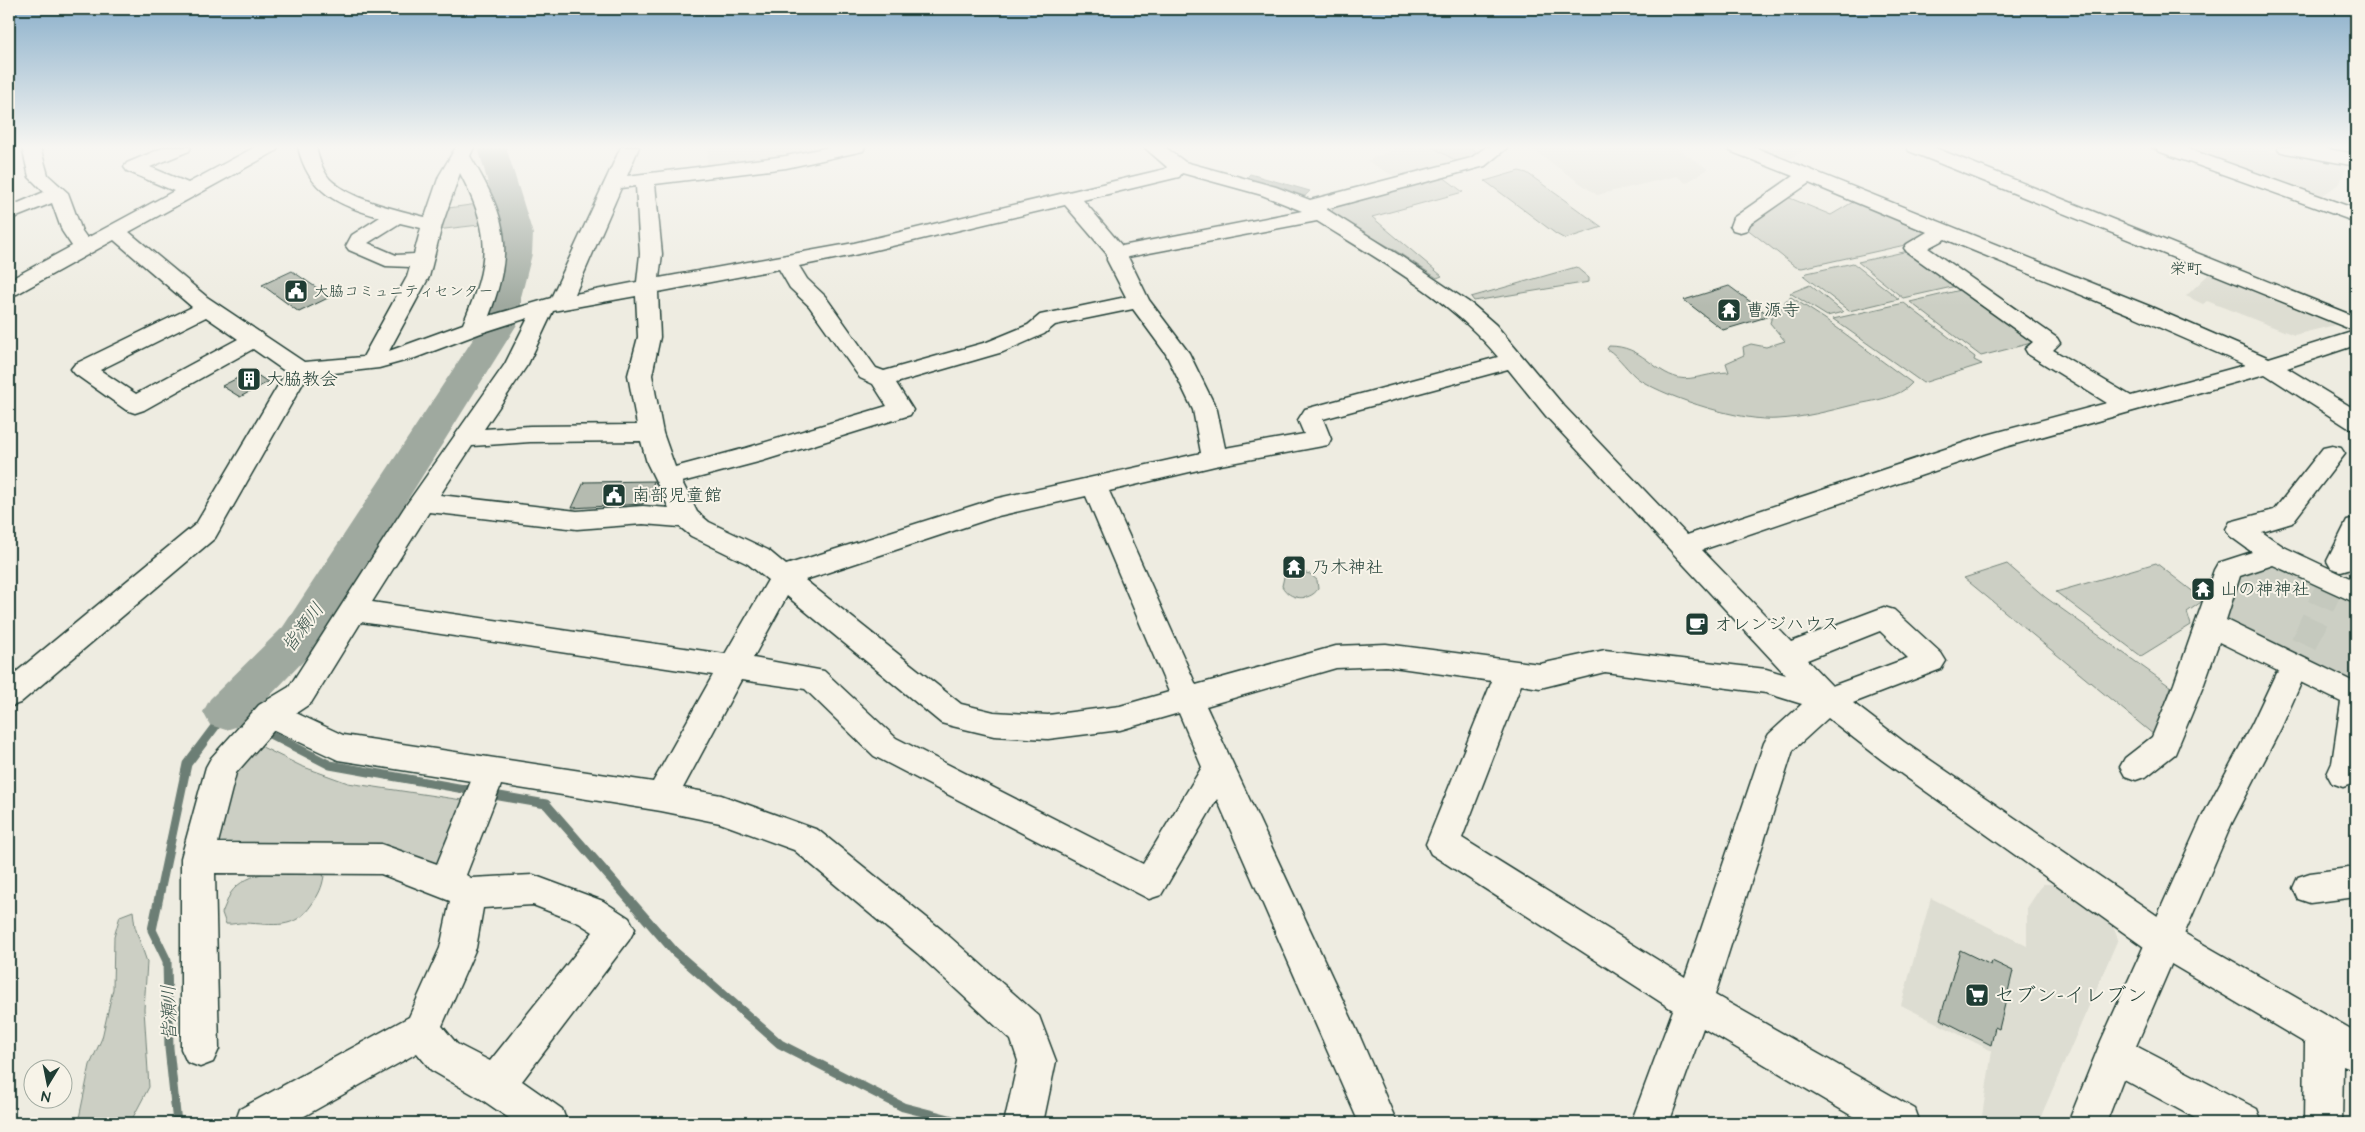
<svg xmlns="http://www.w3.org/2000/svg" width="2365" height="1132" font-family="'Architects Daughter','Klee One',sans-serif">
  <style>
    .built { fill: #ddddd2 }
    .green { fill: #cccfc4; stroke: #76867c }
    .water { fill: #9fa99f; stroke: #6c7e74 }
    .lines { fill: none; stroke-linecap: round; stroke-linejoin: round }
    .stream-far2 { stroke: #6c7e74; stroke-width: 5.5 }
    .stream-far1 { stroke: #6c7e74; stroke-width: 7 }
    .stream { stroke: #6c7e74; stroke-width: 9 }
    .river { fill: #9fa99f; fill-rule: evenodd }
    .building { fill: #b5bbb0; stroke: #1f3d34 }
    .tertiary-tunnel { stroke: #c5c9be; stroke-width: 27; stroke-dasharray: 27 14; stroke-linecap: butt }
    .minor-casing { stroke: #1f3d34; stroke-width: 3 }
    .tertiary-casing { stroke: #1f3d34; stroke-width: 3 }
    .minor { fill: #f7f3e8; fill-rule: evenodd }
    .tertiary { fill: #f7f3e8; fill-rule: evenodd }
    .labels { text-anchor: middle; stroke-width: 4; stroke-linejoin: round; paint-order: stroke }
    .far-poi-label { font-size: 15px; fill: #1f3d34; stroke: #f7f3e8; text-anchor: start }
    .far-quarter-label { font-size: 16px; fill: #1f3d34; stroke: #f7f3e8 }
    .poi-label { font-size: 18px; fill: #1f3d34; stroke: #f7f3e8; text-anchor: start }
    .water-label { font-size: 19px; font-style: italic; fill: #3f584f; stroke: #f7f3e8 }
    .near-poi-label { font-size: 21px; fill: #1f3d34; stroke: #f7f3e8; text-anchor: start }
  </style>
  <rect width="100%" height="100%" fill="#eeece1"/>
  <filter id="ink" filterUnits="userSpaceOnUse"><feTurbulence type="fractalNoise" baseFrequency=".02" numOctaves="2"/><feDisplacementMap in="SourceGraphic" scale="10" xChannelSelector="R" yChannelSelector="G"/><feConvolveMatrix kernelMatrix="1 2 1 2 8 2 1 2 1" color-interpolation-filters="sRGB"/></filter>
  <g filter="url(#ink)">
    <g class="built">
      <path d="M 708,147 L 834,147 L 707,170 Z"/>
      <path d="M 1398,147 L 1432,147 L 1460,163 L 1399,179 L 1367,161 Z"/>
      <path d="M 1529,147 L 1675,147 L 1708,169 L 1686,183 L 1677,176 L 1597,195 Z"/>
      <path d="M 1745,147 L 1809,147 L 1784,162 Z"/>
      <path d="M 2175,147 L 2247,147 L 2347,166 L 2340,183 L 2319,198 Z"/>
      <path d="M 2213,270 L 2339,324 L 2294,335 L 2207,301 L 2203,304 L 2186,296 Z"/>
      <path d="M 2043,884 L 2065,884 L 2110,919 L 2118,939 L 2038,1123 L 1981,1123 L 1992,1051 L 1901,1005 L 1931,898 L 2027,946 L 2027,908 Z"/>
    </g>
    <g class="green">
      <path d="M 1432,147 L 1468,147 L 1480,153 L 1471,160 L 1460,163 Z"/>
      <path d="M 1519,171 L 1527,173 L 1602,227 L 1565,239 L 1556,234 L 1485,181 Z"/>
      <path d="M 1442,176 L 1463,192 L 1372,217 L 1442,276 L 1437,278 L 1393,249 L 1330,214 L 1336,205 Z"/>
      <path d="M 1785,196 L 1831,215 L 1858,199 L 1931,231 L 1914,243 L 1802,268 L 1796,267 L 1746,228 L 1745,223 Z"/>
      <path d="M 478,204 L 488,224 L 436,230 L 441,209 Z"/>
      <path d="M 1913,250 L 1961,285 L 1903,298 L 1858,262 Z"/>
      <path d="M 1853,263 L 1899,299 L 1849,311 L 1804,276 L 1807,273 Z"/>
      <path d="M 1576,267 L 1589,278 L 1589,282 L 1474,301 L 1471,297 Z"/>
      <path d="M 1810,285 L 1843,312 L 1827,316 L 1790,293 Z"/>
      <path d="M 1965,289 L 2039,341 L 1981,356 L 1910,302 Z"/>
      <path d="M 1791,297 L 1825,319 L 1912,383 C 1900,398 1871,401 1853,405 C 1829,411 1802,418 1778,419 C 1743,422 1670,399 1640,380 C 1628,372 1620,357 1607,349 L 1609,346 C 1643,346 1651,371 1679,378 C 1692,381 1713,372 1729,372 L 1726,363 L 1744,355 L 1743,347 L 1751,344 L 1766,347 L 1785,341 L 1770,323 L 1774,309 L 1785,306 L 1785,301 Z"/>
      <path d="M 1904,303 L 1975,357 L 1974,360 L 1982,364 L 1923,383 L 1833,319 Z"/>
      <path d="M 2156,563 L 2204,600 L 2187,612 L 2191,625 L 2141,656 L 2056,592 Z"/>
      <path d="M 2007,564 L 2045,597 L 2171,687 L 2154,735 L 1964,578 Z"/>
      <path d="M 2279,564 L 2356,599 L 2356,679 L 2353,683 L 2222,618 L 2239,575 Z"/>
      <path d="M 1298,571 L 1310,574 L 1317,580 L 1318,589 C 1309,602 1289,600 1282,586 L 1284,577 Z"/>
      <path d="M 254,743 L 301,766 L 348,783 L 469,801 L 438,867 L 400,851 L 210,846 L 226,774 Z"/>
      <path d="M 315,868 L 324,876 C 322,888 319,894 312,904 C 294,931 274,924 245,923 C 239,922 233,925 226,924 L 222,913 C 225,907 227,900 230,894 C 246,869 289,870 315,868 Z"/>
      <path d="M 133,911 L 135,927 L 147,962 L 144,1009 L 149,1087 L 130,1123 L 78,1123 L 90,1065 L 102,1038 L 113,989 L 114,937 L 120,916 Z"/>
    </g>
    <path class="water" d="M 1250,174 L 1310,191 L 1305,196 L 1245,179 Z"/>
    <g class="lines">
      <path class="stream-far2" d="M 2153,147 L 2166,152"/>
      <path class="stream-far1" d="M 219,721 L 226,712 L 245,721"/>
      <g class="stream">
        <path d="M 242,720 L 252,725"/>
        <path d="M 264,731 L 330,765 L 475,791"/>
        <path d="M 488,794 L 546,804 L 675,952 L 780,1044 L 903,1107 L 965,1123"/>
        <path d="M 177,1123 L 169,1048 L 167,961 L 152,930 L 187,764 L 220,720"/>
      </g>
      <path class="river" d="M 478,147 L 506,147 L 533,234 L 532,254 L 521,297 L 521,318 L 313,651 L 242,725 L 226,730 L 210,725 L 203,712 L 210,699 L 283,627 L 487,318 L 488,297 L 500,254 L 502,234 Z"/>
    </g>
    <g class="building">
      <path d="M 292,271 L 330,297 L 299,312 L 262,285 Z"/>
      <path d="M 1729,286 L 1770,316 L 1723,330 L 1684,300 Z"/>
      <path d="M 251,371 L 268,382 L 240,397 L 222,386 Z"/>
      <path d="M 654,481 L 648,501 L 645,500 L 643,504 L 572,508 L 584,482 Z"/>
      <path d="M 1960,950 L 1991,965 L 1992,961 L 2013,971 L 1999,1029 L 1995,1027 L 1991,1045 L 1940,1019 Z"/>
    </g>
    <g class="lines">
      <path class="tertiary-tunnel" d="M 2287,681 L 2341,561"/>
      <g class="minor-casing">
        <g id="minor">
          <path d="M 22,147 L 40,147 L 48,175 L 68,193 L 82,231 L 87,238 L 174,191 L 127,171 L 124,167 L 127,163 L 165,147 L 191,147 L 189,151 L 150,167 L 188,183 L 255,147 L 278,147 L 276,151 L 129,232 L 207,297 L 304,362 L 363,357 L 407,277 L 410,267 L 386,266 L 349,250 L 346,246 L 352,235 L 380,217 C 339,206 308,192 298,147 L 316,147 C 319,159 323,174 333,182 C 355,201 398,210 425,217 L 439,176 L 456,147 L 474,147 L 470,156 C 507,218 515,247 489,316 L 551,298 L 621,147 L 639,147 L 627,176 L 786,156 L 829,147 L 865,147 L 863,151 L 786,168 L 655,184 L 662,254 L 659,278 L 854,243 L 1165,169 L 1167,167 L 1144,147 L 1165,147 L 1185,162 L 1276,187 L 1310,200 L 1471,158 L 1486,147 L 1508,147 L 1485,166 L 1326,209 L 1402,257 L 1473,305 L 1496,325 L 1564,406 L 1687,535 L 1987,435 L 2107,403 L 2028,354 L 2025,349 L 2033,342 L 1907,252 L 1904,248 L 1907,244 L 1927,232 L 1809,183 L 1750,224 L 1747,230 L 1740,232 L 1733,230 L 1730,226 L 1733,218 L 1793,176 L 1730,151 L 1728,147 L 1754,147 L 2149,306 L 2269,358 L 2355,331 L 1909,151 L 1907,147 L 1933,147 L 2356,317 L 2356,345 L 2287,368 L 2356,410 L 2356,429 L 2347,427 L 2265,374 L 2005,447 L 1702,550 L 1791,642 L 1884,607 L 1894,610 L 1941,653 L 1946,661 L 1941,669 L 1853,703 L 1904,742 L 2175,928 L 2356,1032 L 2356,1070 L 2343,1065 L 2342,1123 L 2304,1123 L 2305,1043 L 2151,952 L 1882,760 L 1828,718 L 1793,750 L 1715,995 L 1915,1109 L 1920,1123 L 1864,1123 L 1703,1028 L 1669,1123 L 1631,1123 L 1673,1010 L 1431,854 L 1426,844 L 1492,681 L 1386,666 L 1336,668 L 1206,706 L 1360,1037 L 1397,1123 L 1359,1123 L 1217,799 L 1161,895 L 1149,899 L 874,756 L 805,689 L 741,680 L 683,788 L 721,795 L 818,830 L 942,930 L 1039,1016 L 1056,1061 L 1043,1123 L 1004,1123 L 1018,1061 L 1011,1040 L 918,954 L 794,850 L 720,823 L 661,811 L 501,785 L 466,875 L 471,878 L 533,875 L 603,901 L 629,918 L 635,929 L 629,940 L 522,1081 L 562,1109 L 567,1123 L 516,1123 L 481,1099 L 431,1070 L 417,1053 L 292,1123 L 235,1123 L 240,1109 L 409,1017 L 440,948 L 450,901 L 381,874 L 215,873 L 219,1049 L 213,1062 L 200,1067 L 187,1062 L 181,1049 L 181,858 L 206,767 L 211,758 L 259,705 L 289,687 L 404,508 L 505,364 L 528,318 L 481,333 L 415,358 L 379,368 L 307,376 L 215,538 L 20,703 L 9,707 L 9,678 L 196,524 L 286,372 L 253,349 L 144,410 L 135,413 L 126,410 L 75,374 L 71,369 L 75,364 L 192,307 L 114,240 L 17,294 L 9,295 L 9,280 L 72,246 L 62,231 L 52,203 L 9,220 L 9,207 L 44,192 L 29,177 ZM 460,173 C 492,234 490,261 463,324 L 389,351 L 429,277 L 442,225 ZM 1182,173 L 1262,195 L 1302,211 L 1122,246 L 1083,200 L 1179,177 ZM 636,186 L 640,254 L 637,282 L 575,294 L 621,188 ZM 1065,205 L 1107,254 L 1107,260 L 1126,297 L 1040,315 L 1028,325 L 987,342 L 884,371 L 876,368 L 825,296 L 807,279 L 799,266 L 854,255 ZM 1317,221 C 1380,261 1451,299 1498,357 L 1305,409 L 1298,420 L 1304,434 L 1225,448 L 1217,410 L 1189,353 L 1149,300 L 1128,257 ZM 400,223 L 421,228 L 414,254 L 396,255 L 368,243 ZM 1945,239 L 2133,316 L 2245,365 L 2131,396 L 2053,350 L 2060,343 L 2057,338 L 1928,248 ZM 779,269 L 790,288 L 809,306 L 860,378 L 873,384 L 887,406 L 746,448 L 675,467 L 663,433 L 652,375 L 660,337 L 658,292 ZM 636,296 L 638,337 L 628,375 L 637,425 L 530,426 L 484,429 L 528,364 L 553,311 ZM 1133,309 L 1166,354 L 1193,410 L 1201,453 L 994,499 L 786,565 L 768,550 L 709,522 L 697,512 L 682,482 L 762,461 L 910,415 L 913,410 L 896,383 L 1003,352 L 1044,334 L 1055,325 ZM 206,317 L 238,339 L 136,394 L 100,370 ZM 1508,369 L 1546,416 L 1786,675 L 1766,669 L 1605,650 L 1540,664 L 1386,644 L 1336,646 L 1196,685 L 1109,491 L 1215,466 L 1328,445 L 1331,439 L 1323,419 ZM 641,441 L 647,463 L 669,508 L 643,506 L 577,511 L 440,495 L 472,446 L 530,442 ZM 1086,496 L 1169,692 L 1120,706 L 1048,715 L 994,712 L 961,704 L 805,580 L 998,516 ZM 429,512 L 577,529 L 643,524 L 680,527 L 691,536 L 748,564 L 768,580 L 725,654 L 372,602 ZM 787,596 L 941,723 L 952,726 L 994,736 L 1048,739 L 1120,730 L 1179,713 L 1202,767 L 1143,864 L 896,738 L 824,671 L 753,658 ZM 361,622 L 713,675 L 653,782 L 343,735 L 296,713 L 311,703 ZM 1880,631 L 1908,658 L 1832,686 L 1807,660 ZM 1605,672 L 1766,693 L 1802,704 L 1769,734 L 1764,743 L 1685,977 L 1462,838 L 1521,685 L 1540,688 ZM 274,730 L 338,760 L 471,781 L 437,864 L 381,844 L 218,843 L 236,773 ZM 533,905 L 579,923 L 593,932 L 490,1061 L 457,1044 L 442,1026 L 476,948 L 483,908 Z"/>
          <path d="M 2156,147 L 2183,147 L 2356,209 L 2356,222 L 2158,151 Z"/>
          <path d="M 2277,147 L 2317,147 L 2356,154 L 2356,166 L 2286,153 L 2279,151 Z"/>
          <path d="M 2332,446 L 2341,448 L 2345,454 L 2292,523 L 2262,532 L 2284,547 L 2356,581 L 2356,603 L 2273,565 L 2240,576 L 2226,620 L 2356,683 L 2356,779 L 2354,783 L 2343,787 L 2332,783 L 2327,774 L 2332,763 L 2341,702 L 2219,642 L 2204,684 L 2175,754 L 2147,776 L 2136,780 L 2125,776 L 2120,767 L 2125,758 L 2152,737 L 2174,684 L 2214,570 L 2218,563 L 2252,552 L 2230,536 L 2226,529 L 2230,522 L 2274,510 L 2323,448 Z"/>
          <path d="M 2356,867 L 2356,897 L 2310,903 L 2298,899 L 2293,888 L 2298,877 L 2310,873 Z"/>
        </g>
      </g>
      <g class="tertiary-casing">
        <g id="tertiary">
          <path d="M 2356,519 L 2356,558 L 2351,568 L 2341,571 L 2331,568 L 2327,561 L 2347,521 Z"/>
          <path d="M 2287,669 L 2298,673 L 2302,681 L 2281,728 L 2232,823 L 2136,1046 L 2257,1109 L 2262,1123 L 2204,1123 L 2123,1079 L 2106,1123 L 2068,1123 L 2101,1041 L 2201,819 L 2252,724 L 2276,673 Z"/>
        </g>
      </g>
      <use href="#minor" class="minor"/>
      <use href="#tertiary" class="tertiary"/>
    </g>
  </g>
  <linearGradient id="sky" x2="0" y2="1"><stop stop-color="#8bb0cb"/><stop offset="0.48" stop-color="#f7f6f2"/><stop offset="1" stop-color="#f7f6f2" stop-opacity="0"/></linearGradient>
  <rect width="2365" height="306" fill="url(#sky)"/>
  <defs>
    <g id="civic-square" transform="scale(1.25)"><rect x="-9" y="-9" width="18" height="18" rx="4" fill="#1f3d34" stroke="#f7f3e8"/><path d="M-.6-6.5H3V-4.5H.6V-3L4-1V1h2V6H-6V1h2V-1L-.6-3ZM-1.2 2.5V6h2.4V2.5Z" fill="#fff"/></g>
    <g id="temple-square" transform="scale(1.25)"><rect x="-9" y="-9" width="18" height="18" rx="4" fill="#1f3d34" stroke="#f7f3e8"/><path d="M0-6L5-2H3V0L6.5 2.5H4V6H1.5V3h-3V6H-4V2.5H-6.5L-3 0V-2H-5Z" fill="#fff"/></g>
    <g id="building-square" transform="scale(1.25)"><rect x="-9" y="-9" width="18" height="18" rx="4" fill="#1f3d34" stroke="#f7f3e8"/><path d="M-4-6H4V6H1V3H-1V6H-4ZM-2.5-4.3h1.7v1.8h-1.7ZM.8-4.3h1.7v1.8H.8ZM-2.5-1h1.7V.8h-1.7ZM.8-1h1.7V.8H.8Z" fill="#fff"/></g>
    <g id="cafe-square" transform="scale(1.25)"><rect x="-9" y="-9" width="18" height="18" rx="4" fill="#1f3d34" stroke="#f7f3e8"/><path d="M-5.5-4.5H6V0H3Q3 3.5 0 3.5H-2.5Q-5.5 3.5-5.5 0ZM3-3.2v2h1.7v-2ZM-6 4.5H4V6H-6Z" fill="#fff"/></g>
    <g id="supermarket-square" transform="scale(1.25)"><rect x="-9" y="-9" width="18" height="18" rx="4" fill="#1f3d34" stroke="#f7f3e8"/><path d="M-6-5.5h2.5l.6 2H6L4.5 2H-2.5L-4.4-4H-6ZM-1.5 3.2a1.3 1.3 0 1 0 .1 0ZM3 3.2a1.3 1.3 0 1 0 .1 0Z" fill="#fff"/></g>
  </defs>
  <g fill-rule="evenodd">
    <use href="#civic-square" x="296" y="291"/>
    <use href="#temple-square" x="1729" y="310"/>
    <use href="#building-square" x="249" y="379"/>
    <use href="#civic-square" x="614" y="495"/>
    <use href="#temple-square" x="1294" y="567"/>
    <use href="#temple-square" x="2203" y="589"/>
    <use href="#cafe-square" x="1697" y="624"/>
    <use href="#supermarket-square" x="1977" y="995"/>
  </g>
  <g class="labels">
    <g class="far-poi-label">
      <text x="314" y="296">大脇コミュニティセンター</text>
    </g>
    <g class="far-quarter-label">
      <text x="2186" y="274">栄町</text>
    </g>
    <g class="poi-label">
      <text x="1746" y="316">曹源寺</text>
      <text x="266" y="385">大脇教会</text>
      <text x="632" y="501">南部児童館</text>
      <text x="1312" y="573">乃木神社</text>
      <text x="2220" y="595">山の神神社</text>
      <text x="1714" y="630">オレンジハウス</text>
    </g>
    <g class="water-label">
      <text transform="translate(302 627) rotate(-53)" y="7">皆瀬川</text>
      <text transform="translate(168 1013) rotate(-91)" y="7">皆瀬川</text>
    </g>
    <g class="near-poi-label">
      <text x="1994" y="1002">セブン-イレブン</text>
    </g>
  </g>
  <rect width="2365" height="1132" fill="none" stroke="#f7f3e8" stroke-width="30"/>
  <rect x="15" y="15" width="2335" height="1102" fill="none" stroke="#1f3d34" stroke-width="2" filter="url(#ink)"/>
  <g transform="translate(48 1084) rotate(190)"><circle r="24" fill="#f7f3e8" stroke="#a1aaa0"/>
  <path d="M0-4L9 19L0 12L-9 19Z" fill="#1f3d34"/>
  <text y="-8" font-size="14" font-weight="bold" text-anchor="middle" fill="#1f3d34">N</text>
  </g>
</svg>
